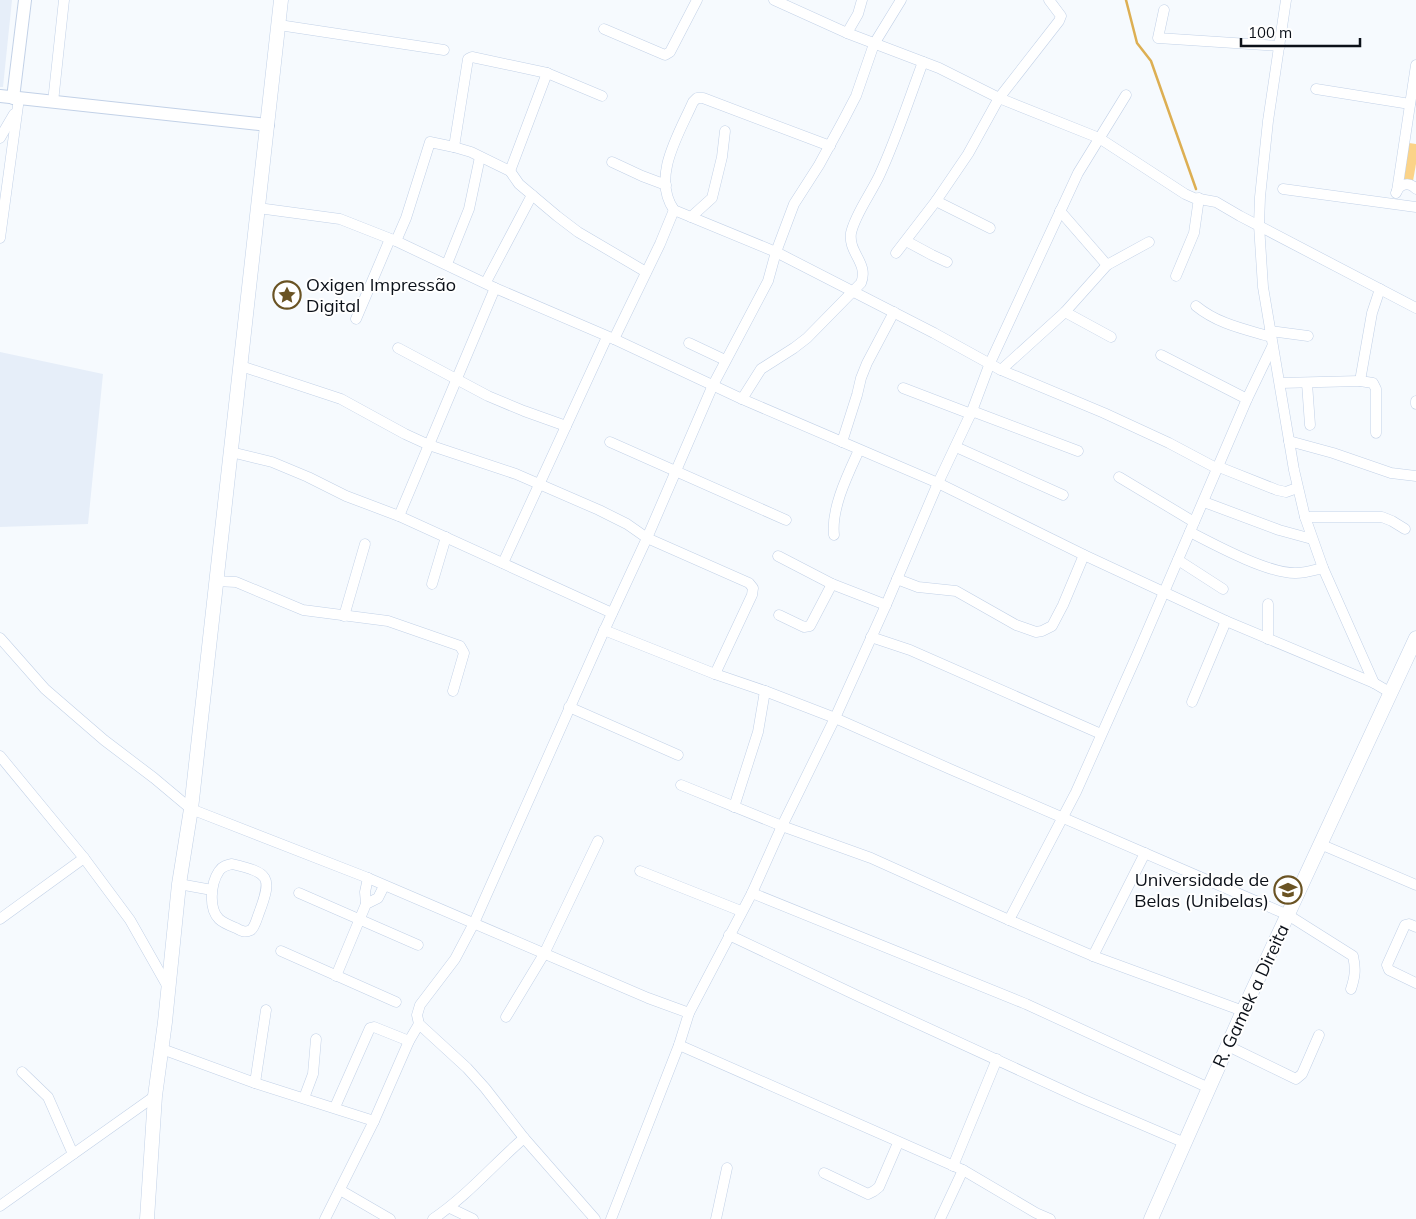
<svg xmlns="http://www.w3.org/2000/svg" width="1416" height="1219" font-family="Mulish,sans-serif">
  <style>
    .built { fill: #e6eef9 }
    .green { fill: #fbd388 }
    .lines { fill: none; stroke-linecap: round; stroke-linejoin: round }
    .stream { stroke: #ddaf53; stroke-width: 2.5 }
    .minor-casing { stroke: #c2d1e7; stroke-width: 11 }
    .tertiary-casing { stroke: #c2d1e7; stroke-width: 14 }
    .secondary-casing { stroke: #c2d1e7; stroke-width: 15 }
    .minor { stroke: #fff; stroke-width: 10 }
    .tertiary { stroke: #fff; stroke-width: 12 }
    .secondary { stroke: #fff; stroke-width: 14 }
    .labels { text-anchor: middle; stroke-width: 4; stroke-linejoin: round; paint-order: stroke }
    .poi-label { font-size: 18px; fill: #0c1119; stroke: #fff; text-anchor: start }
    .street-label { font-size: 18px; fill: #0c1119; stroke: #fff }
  </style>
  <rect width="100%" height="100%" fill="#f6fafe"/>
  <g class="built">
    <path d="M 0,0 L 12,0 L 3,87 L 0,87 Z"/>
    <path d="M 0,352 L 103,374 L 88,524 L 0,527 Z"/>
  </g>
  <path class="green" d="M 1409,143 L 1416,144 L 1416,164 L 1413,181 L 1404,179 Z"/>
  <g class="lines">
    <path class="stream" d="M 1126,0 L 1137,43 L 1151,61 L 1196,189"/>
    <g class="minor-casing">
      <g id="minor">
        <path d="M 774,0 L 847,33 L 939,68 L 999,98 L 1099,138 L 1185,194 L 1194,198 L 1216,202 L 1240,216 L 1416,308"/>
        <path d="M 1286,0 L 1268,121 L 1260,197 L 1259,225 L 1263,287 L 1294,470 L 1305,517 L 1323,568 L 1374,683"/>
        <path d="M 1164,10 L 1158,38 L 1280,46"/>
        <path d="M 279,25 L 444,50"/>
        <path d="M 604,29 L 665,55 L 670,52 L 697,0"/>
        <path d="M 847,33 L 858,14 L 862,0"/>
        <path d="M 1316,89 L 1410,104"/>
        <path d="M 53,102 L 64,0"/>
        <path d="M 0,138 L 14,114"/>
        <path d="M 830,146 L 703,98 L 697,98 L 693,102 C 679,134 651,177 674,210 L 776,252 L 934,333 L 1001,370 L 1104,413 L 1169,443 L 1218,469"/>
        <path d="M 454,147 L 468,59 L 472,57 L 547,73 L 602,96"/>
        <path d="M 612,162 L 642,176 L 666,185"/>
        <path d="M 510,171 L 547,73"/>
        <path d="M 1283,189 L 1416,207"/>
        <path d="M 1397,191 L 1416,65"/>
        <path d="M 1396,193 C 1399,184 1409,181 1416,189"/>
        <path d="M 936,201 L 990,228"/>
        <path d="M 258,208 L 340,219 L 396,241 L 495,288 L 614,339 L 742,399 L 938,483 L 1084,555 L 1226,621 L 1374,683 L 1391,693"/>
        <path d="M 1060,211 L 1107,265"/>
        <path d="M 691,217 L 712,198 L 722,157 L 725,131"/>
        <path d="M 0,238 L 19,98"/>
        <path d="M 396,241 L 406,218 L 430,142 L 454,147 L 471,152 L 510,171 L 519,184 L 557,216 L 578,232 L 646,272"/>
        <path d="M 906,241 L 932,255 L 947,262"/>
        <path d="M 896,253 L 936,201 L 968,154 L 999,98 L 1059,21 L 1061,16 L 1049,0"/>
        <path d="M 447,264 L 469,209 L 480,157"/>
        <path d="M 1176,276 L 1194,233 L 1199,198"/>
        <path d="M 486,282 L 532,195"/>
        <path d="M 1196,306 C 1218,324 1244,329 1271,337"/>
        <path d="M 1065,312 L 1111,337"/>
        <path d="M 356,319 L 390,239"/>
        <path d="M 1270,331 L 1308,336"/>
        <path d="M 614,339 L 660,244 L 674,210"/>
        <path d="M 689,343 L 725,360"/>
        <path d="M 398,348 L 488,396 L 524,411 L 566,426"/>
        <path d="M 1161,355 L 1247,399"/>
        <path d="M 241,366 L 341,399 L 405,434 L 429,445 L 516,474 L 599,510 L 627,524 L 647,538 L 749,583 L 753,588 L 752,595 L 715,674"/>
        <path d="M 1001,370 L 1065,312 L 1107,265 L 1149,242"/>
        <path d="M 1360,381 L 1372,313 L 1380,289"/>
        <path d="M 1280,383 L 1360,381 L 1373,383 L 1376,389 L 1376,433"/>
        <path d="M 1307,383 L 1310,425"/>
        <path d="M 903,388 L 971,414"/>
        <path d="M 742,399 L 761,369 L 794,348 L 807,338 L 861,283 C 869,263 848,253 851,233 C 855,214 872,192 880,174 C 897,137 909,99 923,62"/>
        <path d="M 1416,401 L 1416,404"/>
        <path d="M 972,411 L 1078,451"/>
        <path d="M 1289,441 L 1333,453 L 1391,473 L 1416,476"/>
        <path d="M 610,442 L 786,520"/>
        <path d="M 842,442 L 857,395 L 861,378 L 867,363 L 894,312"/>
        <path d="M 956,447 L 1063,495"/>
        <path d="M 231,452 L 272,462 L 308,477 L 346,496 L 399,516 L 612,613"/>
        <path d="M 1219,467 L 1277,490 L 1286,492 L 1297,488"/>
        <path d="M 1119,477 L 1194,522"/>
        <path d="M 1204,502 L 1279,530 L 1312,539"/>
        <path d="M 399,516 L 495,288"/>
        <path d="M 1305,517 L 1382,517 L 1392,521 L 1405,529"/>
        <path d="M 1190,532 C 1215,545 1269,574 1296,573 C 1305,573 1314,570 1323,568"/>
        <path d="M 834,535 C 831,508 848,474 859,450"/>
        <path d="M 778,556 L 832,584 L 886,605"/>
        <path d="M 1178,560 L 1223,589"/>
        <path d="M 503,563 L 607,337"/>
        <path d="M 897,579 L 918,587 L 956,591 L 1016,625 L 1036,632 L 1042,631 L 1052,626 L 1063,605 L 1084,555"/>
        <path d="M 215,581 L 236,582 L 303,610 L 388,621 L 460,646 L 464,653 L 453,691"/>
        <path d="M 432,584 L 446,537"/>
        <path d="M 779,615 L 804,627 L 810,626 L 832,584"/>
        <path d="M 344,616 L 365,544"/>
        <path d="M 604,630 L 715,674 L 765,691 L 835,718 L 950,769 L 1288,915 L 1353,956 C 1356,969 1355,977 1351,989"/>
        <path d="M 871,637 L 910,650 L 1101,734"/>
        <path d="M 0,638 L 45,689 L 104,740 L 154,778 L 191,809 L 368,878 L 648,998 L 689,1013"/>
        <path d="M 1268,639 L 1268,604"/>
        <path d="M 1192,702 L 1226,621"/>
        <path d="M 569,707 L 678,755"/>
        <path d="M 0,756 L 84,858 L 130,920 L 168,987"/>
        <path d="M 681,785 L 782,826 L 871,858 L 1009,920 L 1093,956 L 1243,1011"/>
        <path d="M 734,807 L 758,732 L 765,691"/>
        <path d="M 1320,844 L 1416,885"/>
        <path d="M 232,864 C 269,873 273,876 259,913 C 257,918 255,927 251,930 C 245,933 241,931 236,928 C 231,926 223,923 219,919 C 208,908 211,883 219,871 C 222,866 227,865 232,864 Z"/>
        <path d="M 640,871 L 741,911"/>
        <path d="M 179,884 L 212,890"/>
        <path d="M 299,893 L 418,945"/>
        <path d="M 752,893 L 1026,1004 L 1209,1088"/>
        <path d="M 366,904 L 378,898 L 384,886"/>
        <path d="M 0,919 L 84,858"/>
        <path d="M 1009,920 L 1076,792 L 1137,655 L 1247,399 L 1272,347"/>
        <path d="M 1416,927 L 1409,924 L 1405,925 L 1387,965 L 1389,970 L 1416,983"/>
        <path d="M 729,935 L 860,997 L 1082,1099 L 1185,1143"/>
        <path d="M 281,951 L 396,1002"/>
        <path d="M 1093,956 L 1145,853"/>
        <path d="M 336,976 L 366,904 L 365,892 L 368,878"/>
        <path d="M 506,1017 L 544,954 L 598,841"/>
        <path d="M 679,1045 L 963,1170 L 1036,1213 L 1050,1219"/>
        <path d="M 1228,1046 L 1296,1079 L 1302,1074 L 1319,1035"/>
        <path d="M 162,1049 L 255,1083 L 374,1121"/>
        <path d="M 22,1072 L 48,1097 L 73,1154"/>
        <path d="M 255,1083 L 266,1010"/>
        <path d="M 304,1098 L 313,1074 L 316,1039"/>
        <path d="M 335,1107 L 370,1028 L 374,1027 L 409,1041"/>
        <path d="M 953,1166 L 997,1059"/>
        <path d="M 824,1173 L 868,1194 L 874,1191 L 879,1187 L 898,1143"/>
        <path d="M 340,1190 L 390,1219"/>
        <path d="M 0,1206 L 155,1096"/>
        <path d="M 450,1208 L 473,1219"/>
        <path d="M 325,1219 L 374,1121 L 409,1041 L 419,1024"/>
        <path d="M 433,1219 C 467,1196 493,1165 524,1138"/>
        <path d="M 595,1219 L 524,1138 L 485,1088 L 467,1068 L 419,1024 L 417,1015 L 420,1005 L 455,959 L 474,923 L 603,633 L 647,538 L 713,385 L 768,281 L 776,252 L 794,204 L 819,165 L 843,121 L 856,96 L 874,44 L 901,0"/>
        <path d="M 611,1219 L 679,1045 L 689,1013 L 752,893 L 782,826 L 835,718 L 886,605 L 938,483 L 972,411 L 990,363 L 1078,173 L 1126,95"/>
        <path d="M 716,1219 L 727,1168"/>
        <path d="M 940,1219 L 963,1170"/>
      </g>
    </g>
    <g class="tertiary-casing">
      <g id="tertiary">
        <path d="M 0,96 L 268,125"/>
        <path d="M 13,98 L 25,0"/>
      </g>
    </g>
    <g class="secondary-casing">
      <g id="secondary">
        <path d="M 147,1219 L 155,1096 L 165,1022 L 179,884 L 191,809 L 281,0"/>
        <path d="M 1151,1219 L 1243,1011 L 1416,638"/>
      </g>
    </g>
    <use href="#minor" class="minor"/>
    <use href="#tertiary" class="tertiary"/>
    <use href="#secondary" class="secondary"/>
  </g>
  <defs>
    <g id="sight-ring" transform="scale(1.4375)"><circle r="9.5" fill="#fff" stroke="#6a5323" stroke-width="1.5"/><path d="M0-6L1.8-2.2L6-1.7L2.9 1.2L3.7 5.4L0 3.3L-3.7 5.4L-2.9 1.2L-6-1.7L-1.8-2.2Z" fill="#6a5323"/></g>
    <g id="university-ring" transform="scale(1.4375)"><circle r="9.5" fill="#fff" stroke="#6a5323" stroke-width="1.5"/><path d="M0-5L7-2L0 1L-7-2ZM-4 1L0 2.5L4 1V4Q0 6-4 4Z" fill="#6a5323"/></g>
  </defs>
  <g fill-rule="evenodd">
    <use href="#sight-ring" x="287" y="295"/>
    <use href="#university-ring" x="1288" y="890"/>
  </g>
  <g class="labels">
    <g class="poi-label">
      <text x="306" y="291">Oxigen Impressão<tspan x="306" dy="21">Digital</tspan></text>
      <text x="1269" y="886" text-anchor="end">Universidade de<tspan x="1269" dy="21">Belas (Unibelas)</tspan></text>
    </g>
    <g class="street-label">
      <text transform="translate(1251 996) rotate(-65)" y="6">R. Gamek a Direita</text>
    </g>
  </g>
  <path d="M1241 38v8h119v-8" fill="none" stroke="#0c1119" stroke-width="2.5"/>
  <text x="1248" y="38" font-size="15" fill="#0c1119" stroke="#ffffff" stroke-width="4" paint-order="stroke">100 m</text>
</svg>
